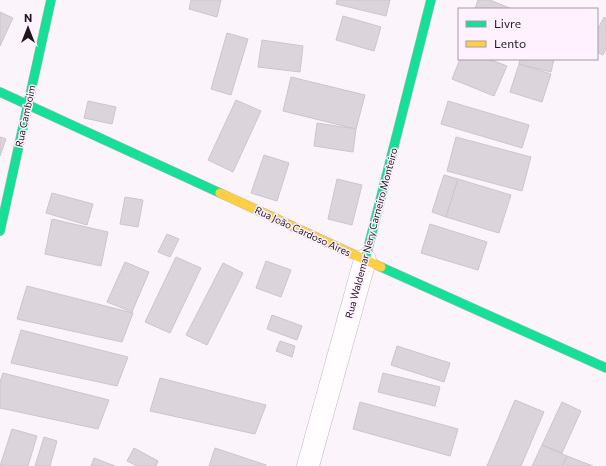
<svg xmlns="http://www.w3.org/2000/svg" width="606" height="466" font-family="Commissioner,sans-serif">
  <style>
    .building { fill: #dcd4db; stroke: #cdc5cc }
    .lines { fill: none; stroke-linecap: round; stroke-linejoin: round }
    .street-casing { stroke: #bdb6bd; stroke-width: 23 }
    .fast-casing { stroke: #bdb6bd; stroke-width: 10 }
    .slow-casing { stroke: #bdb6bd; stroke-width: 10 }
    .street { stroke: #fffdfe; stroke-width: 22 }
    .fast { stroke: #16e098; stroke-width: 9 }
    .slow { stroke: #ffcf43; stroke-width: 9 }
    .labels { text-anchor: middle; stroke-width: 3; stroke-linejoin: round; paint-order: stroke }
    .street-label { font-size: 10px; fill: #1e161e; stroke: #fff1fe }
  </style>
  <rect width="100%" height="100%" fill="#fcf4fb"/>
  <g class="building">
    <path d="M 191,0 L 221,0 L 217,17 L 189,9 Z"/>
    <path d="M 337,0 L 390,0 L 386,16 L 336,4 Z"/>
    <path d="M 478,0 L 490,0 L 512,9 L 475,9 Z"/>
    <path d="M 0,12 L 13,18 L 0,46 Z"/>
    <path d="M 343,16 L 381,27 L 374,51 L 336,40 Z"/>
    <path d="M 604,17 L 606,19 L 606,49 L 603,55 L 597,52 L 597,31 Z"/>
    <path d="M 227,33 L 248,39 L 231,95 L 211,89 Z"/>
    <path d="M 262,40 L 303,46 L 300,72 L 258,67 Z"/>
    <path d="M 460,59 L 489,59 L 507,66 L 494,96 L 452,79 Z"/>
    <path d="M 520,59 L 554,59 L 551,72 L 519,64 Z"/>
    <path d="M 519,64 L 551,74 L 542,102 L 510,92 Z"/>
    <path d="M 291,77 L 365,95 L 356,129 L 283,111 Z"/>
    <path d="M 236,100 L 261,111 L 233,172 L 208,160 Z"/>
    <path d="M 88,101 L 116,107 L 112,124 L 84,118 Z"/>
    <path d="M 448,101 L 529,125 L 522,148 L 441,124 Z"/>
    <path d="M 317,123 L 356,129 L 353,152 L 314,146 Z"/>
    <path d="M 0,137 L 6,139 L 0,156 Z"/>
    <path d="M 456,137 L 531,157 L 522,191 L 447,171 Z"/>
    <path d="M 264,155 L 289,163 L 277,201 L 251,193 Z"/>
    <path d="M 444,175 L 458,179 L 446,217 L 432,212 Z"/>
    <path d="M 337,179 L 362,185 L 352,225 L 328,219 Z"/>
    <path d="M 458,179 L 511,195 L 499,233 L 446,217 Z"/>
    <path d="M 52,193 L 93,204 L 87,225 L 46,213 Z"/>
    <path d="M 125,197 L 143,200 L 138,227 L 120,224 Z"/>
    <path d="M 52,219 L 108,232 L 101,266 L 45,254 Z"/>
    <path d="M 430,224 L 487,242 L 478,270 L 421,253 Z"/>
    <path d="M 167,234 L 179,239 L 170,257 L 158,252 Z"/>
    <path d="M 176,257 L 201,268 L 170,333 L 145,322 Z"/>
    <path d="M 266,261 L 291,270 L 281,297 L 256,288 Z"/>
    <path d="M 125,262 L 149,272 L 132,312 L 107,302 Z"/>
    <path d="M 223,263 L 243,273 L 207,345 L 186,335 Z"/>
    <path d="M 27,286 L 133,313 L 122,342 L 17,319 Z"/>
    <path d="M 272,315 L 302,326 L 297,340 L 267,329 Z"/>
    <path d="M 21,330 L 128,357 L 117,386 L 11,363 Z"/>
    <path d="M 280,341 L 295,346 L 292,357 L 276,351 Z"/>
    <path d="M 397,346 L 450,363 L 444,382 L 391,365 Z"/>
    <path d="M 3,373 L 109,400 L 98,429 L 0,408 L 0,382 Z"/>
    <path d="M 383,373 L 440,387 L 435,406 L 378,392 Z"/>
    <path d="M 160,378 L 266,405 L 255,434 L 150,411 Z"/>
    <path d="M 515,400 L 544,412 L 521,466 L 487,466 Z"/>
    <path d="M 360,402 L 458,429 L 450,456 L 353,429 Z"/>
    <path d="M 562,402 L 581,411 L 562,453 L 542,445 Z"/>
    <path d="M 12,429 L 37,436 L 28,466 L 0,466 Z"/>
    <path d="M 44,437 L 57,441 L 50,466 L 35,466 Z"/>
    <path d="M 542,445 L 567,456 L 562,466 L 532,466 Z"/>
    <path d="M 134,448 L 158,461 L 156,466 L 137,466 L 127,461 Z"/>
    <path d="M 215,448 L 266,465 L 266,466 L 209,466 Z"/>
    <path d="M 567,456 L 593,466 L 563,466 Z"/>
    <path d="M 94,458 L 115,466 L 91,466 Z"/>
  </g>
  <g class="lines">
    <g class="street-casing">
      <path id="street" d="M 308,466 L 365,260"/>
    </g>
    <g class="fast-casing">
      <g id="fast">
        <path d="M 0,92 L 220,193"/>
        <path d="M 0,231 L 51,0"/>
        <path d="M 365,260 L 431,0"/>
        <path d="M 381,267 L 606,368"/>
      </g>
    </g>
    <g class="slow-casing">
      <path id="slow" d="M 220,193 L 381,267"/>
    </g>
    <use href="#street" class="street"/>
    <use href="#fast" class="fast"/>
    <use href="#slow" class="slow"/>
  </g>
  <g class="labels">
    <g class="street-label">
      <text transform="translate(25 116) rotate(-78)" y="4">Rua Camboim</text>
      <text transform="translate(303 231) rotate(25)" y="4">Rua João Cardoso Aires</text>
      <text transform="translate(371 233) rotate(-75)" y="4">Rua Waldemar Nery Carneiro Monteiro</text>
    </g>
  </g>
  <rect x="458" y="8" width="140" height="52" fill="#fff1fe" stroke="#a599a4"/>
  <rect x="466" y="21" width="20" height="6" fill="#16e098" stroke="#a599a4"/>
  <text x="494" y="28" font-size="12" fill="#1e161e">Livre</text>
  <rect x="466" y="41" width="20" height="6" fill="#ffcf43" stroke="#a599a4"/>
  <text x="494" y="48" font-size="12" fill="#1e161e">Lento</text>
  <g transform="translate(28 28)" stroke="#fff1fe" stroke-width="3" paint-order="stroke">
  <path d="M0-3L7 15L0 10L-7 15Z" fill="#1e161e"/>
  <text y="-6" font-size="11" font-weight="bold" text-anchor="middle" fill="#1e161e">N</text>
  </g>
</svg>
